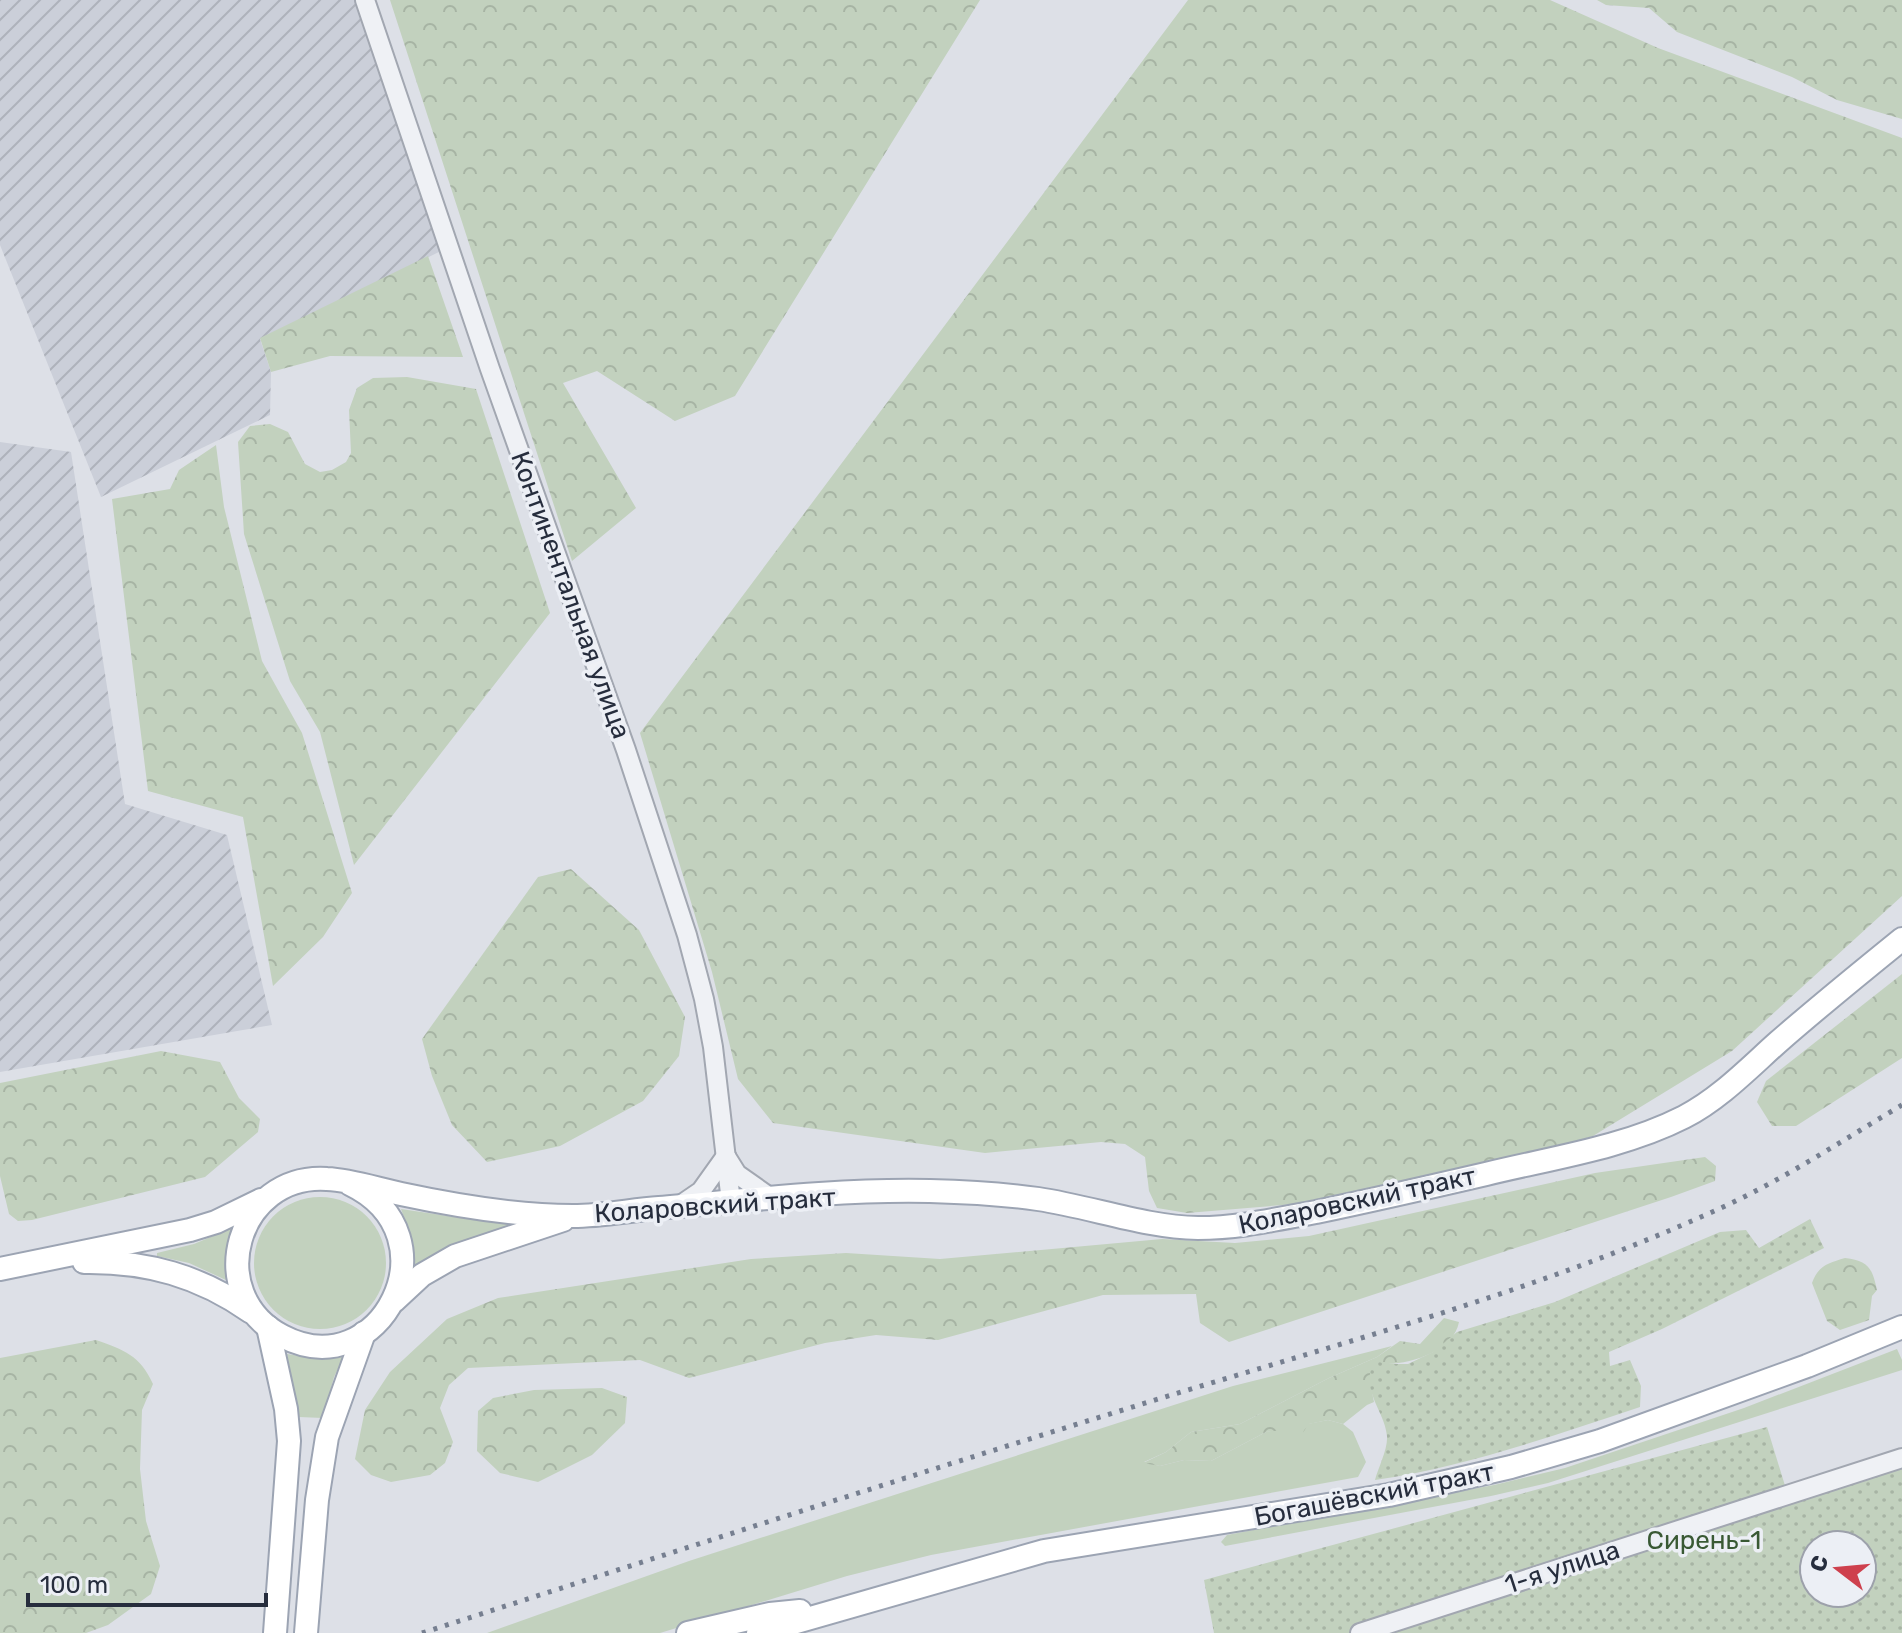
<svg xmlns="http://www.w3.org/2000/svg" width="1902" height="1633" font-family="Rubik,sans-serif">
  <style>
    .industrial { fill: url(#industrial-furrows) }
    .green { fill: #c2d1be }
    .forest { fill: url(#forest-crowns) }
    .garden { fill: url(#garden-dots); fill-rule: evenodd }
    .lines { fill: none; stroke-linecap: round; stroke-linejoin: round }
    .minor-casing { stroke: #a2a7b1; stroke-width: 22 }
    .major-casing { stroke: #9ca4b3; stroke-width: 26 }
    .minor { stroke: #eff1f5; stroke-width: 18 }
    .major { stroke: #fff; stroke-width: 22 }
    .rail { stroke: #767f90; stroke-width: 5; stroke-dasharray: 4 8; stroke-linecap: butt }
    .labels { text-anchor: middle; stroke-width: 7; stroke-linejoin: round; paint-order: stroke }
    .street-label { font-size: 26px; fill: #262d3d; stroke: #eceff5 }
    .park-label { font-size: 26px; fill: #395934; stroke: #eceff5 }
  </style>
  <defs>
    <pattern id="industrial-furrows" width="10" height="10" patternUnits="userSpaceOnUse" patternTransform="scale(2)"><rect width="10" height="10" fill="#cbcfd9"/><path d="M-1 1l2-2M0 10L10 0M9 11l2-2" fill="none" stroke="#aeb2bb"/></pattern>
    <pattern id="forest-crowns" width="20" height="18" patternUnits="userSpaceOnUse" patternTransform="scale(2)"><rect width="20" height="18" fill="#c2d1be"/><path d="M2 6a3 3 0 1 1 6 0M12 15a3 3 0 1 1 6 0" fill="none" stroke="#a7b4a4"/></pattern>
    <pattern id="garden-dots" width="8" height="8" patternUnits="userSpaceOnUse" patternTransform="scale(2)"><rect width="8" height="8" fill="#c2d1be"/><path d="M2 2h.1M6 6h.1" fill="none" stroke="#a7b4a4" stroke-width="1.8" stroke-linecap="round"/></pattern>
  </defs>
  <rect width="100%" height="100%" fill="#dde0e7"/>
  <g class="industrial">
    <path d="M 0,0 L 355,0 L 441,251 L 260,339 L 271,372 L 270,415 L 101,497 L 0,245 Z"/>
    <path d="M 0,442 L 71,452 L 125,804 L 227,835 L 272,1025 L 0,1072 Z"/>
  </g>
  <g class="green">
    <circle cx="320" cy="1263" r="66"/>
    <path d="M 401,1209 L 468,1219 L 545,1219 L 415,1275 L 413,1242 Z"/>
    <path d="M 232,1228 L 226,1249 L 226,1280 L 189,1263 L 157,1256 L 157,1253 L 194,1244 Z"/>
    <path d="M 1392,1346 L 1377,1357 L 1329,1378 L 1240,1424 L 1191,1432 L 1166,1452 L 1144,1462 L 1160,1466 L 1184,1460 L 1211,1461 L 1266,1432 L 1328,1420 L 1343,1424 L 1353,1432 L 1366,1462 L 1358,1477 L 931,1555 L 847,1576 L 660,1633 L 487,1633 L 689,1561 L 1233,1386 Z"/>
    <path d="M 1897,1349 L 1902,1360 L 1902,1370 L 1548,1483 L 1491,1496 L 1225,1546 L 1221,1542 L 1227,1535 L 1494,1485 L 1565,1468 L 1744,1408 Z"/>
    <path d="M 287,1354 L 313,1358 L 345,1354 L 334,1377 L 323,1418 L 299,1417 Z"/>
  </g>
  <g class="forest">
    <path d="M 390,0 L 980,0 L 735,396 L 675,421 L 597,371 L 563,383 L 636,508 L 572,561 Z"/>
    <path d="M 1188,0 L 1550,0 L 1658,48 L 1902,138 L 1902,896 L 1732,1051 L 1593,1136 L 1529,1156 L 1295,1204 L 1187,1213 L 1157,1208 L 1149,1191 L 1145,1157 L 1125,1144 L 1101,1142 L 985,1153 L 773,1123 L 738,1079 L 712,972 L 640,733 Z"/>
    <path d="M 1597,0 L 1902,0 L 1902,119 L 1837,100 L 1792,77 L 1677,32 L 1649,8 L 1606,5 Z"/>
    <path d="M 428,256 L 463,357 L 330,356 L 271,372 L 260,338 Z"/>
    <path d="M 407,377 L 476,389 L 550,613 L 354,865 L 320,732 L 290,681 L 244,534 L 238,442 L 250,426 L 270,424 L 288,432 L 305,464 L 320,472 L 332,470 L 346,462 L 351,453 L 349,410 L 357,388 L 373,378 Z"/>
    <path d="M 216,445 L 224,507 L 262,661 L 302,733 L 352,893 L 323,937 L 273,986 L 243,817 L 148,791 L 112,499 L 170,489 L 179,470 Z"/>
    <path d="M 571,869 L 639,930 L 685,1017 L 679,1056 L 643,1101 L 560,1146 L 487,1162 L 452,1125 L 432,1076 L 422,1039 L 538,877 Z"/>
    <path d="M 1902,974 L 1902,1058 L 1796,1126 L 1772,1126 L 1757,1102 L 1766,1081 Z"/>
    <path d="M 161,1051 L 220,1062 L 239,1098 L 260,1119 L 258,1132 L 205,1177 L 32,1220 L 18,1221 L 9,1214 L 0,1176 L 0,1083 Z"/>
    <path d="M 1705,1157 L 1716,1166 L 1715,1181 L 1671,1197 L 1229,1342 L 1200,1323 L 1196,1294 L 1103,1295 L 938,1340 L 876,1335 L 825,1343 L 689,1378 L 640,1360 L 468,1368 L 449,1385 L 440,1408 L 453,1442 L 445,1463 L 430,1475 L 391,1482 L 371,1475 L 355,1459 L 365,1410 L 390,1372 L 447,1319 L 498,1298 L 751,1259 L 846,1253 L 940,1259 L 1162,1239 L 1235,1243 L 1309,1236 L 1595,1173 Z"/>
    <path d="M 1845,1258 C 1868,1261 1872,1267 1877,1290 L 1872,1296 L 1869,1320 L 1840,1330 L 1827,1321 L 1812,1283 C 1818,1266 1828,1263 1845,1258 Z"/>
    <path d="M 1444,1318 L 1459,1322 C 1454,1350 1414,1363 1388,1364 L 1371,1387 L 1374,1402 L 1367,1405 L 1343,1424 L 1328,1420 L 1309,1424 L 1299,1438 L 1284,1439 L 1284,1430 L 1266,1432 L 1211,1461 L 1184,1460 L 1160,1466 L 1143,1463 L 1166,1452 L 1191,1432 L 1240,1424 L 1329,1378 L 1377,1357 L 1400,1341 L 1420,1344 Z"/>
    <path d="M 96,1340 C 124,1350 140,1355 153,1384 L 142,1410 L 140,1469 L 146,1521 L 160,1566 L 151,1594 L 108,1625 L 86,1633 L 0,1633 L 0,1358 Z"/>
    <path d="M 602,1388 L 627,1397 L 625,1423 L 592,1455 L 538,1482 L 500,1473 L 477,1451 L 478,1411 L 493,1398 L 534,1390 Z"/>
  </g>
  <g class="garden">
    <path d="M 1810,1219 L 1824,1248 L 1662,1329 L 1609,1352 L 1610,1366 L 1630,1360 L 1641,1386 L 1640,1407 C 1552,1436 1466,1467 1375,1480 C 1378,1468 1388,1449 1387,1436 C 1385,1411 1358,1387 1375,1361 L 1388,1364 L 1408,1364 L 1433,1352 L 1457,1332 L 1555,1302 L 1720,1232 L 1746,1230 L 1759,1248 Z"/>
    <path d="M 1767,1427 L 1790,1502 L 1902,1464 L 1902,1633 L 1214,1633 L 1204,1580 ZM 1814,1545 L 1862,1545 L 1862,1593 L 1814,1593 Z"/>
  </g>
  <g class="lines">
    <g class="minor-casing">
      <g id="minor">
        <path d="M 365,0 L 490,369 L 626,750 L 687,935 L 704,999 L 713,1047 L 731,1202"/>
        <path d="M 727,1158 L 737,1174 L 771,1198"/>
        <path d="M 679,1206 L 701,1191 L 726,1156"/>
        <path d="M 1360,1633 L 1902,1458"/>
      </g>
    </g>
    <g class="major-casing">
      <g id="major">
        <path d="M 350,1184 C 458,1236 380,1388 282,1336 C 202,1294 237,1173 327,1179 C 351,1180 377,1189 401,1194 C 457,1206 515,1216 573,1216 C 602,1216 631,1210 659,1208 C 749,1200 840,1189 930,1191 C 966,1192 1003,1194 1038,1199 C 1092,1207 1144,1227 1198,1228 C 1239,1228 1277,1219 1316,1212 C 1373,1200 1430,1187 1486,1174 C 1551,1158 1623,1148 1684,1117 C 1719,1099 1748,1069 1777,1043 C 1818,1007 1860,973 1902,939"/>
        <path d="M 84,1262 C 147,1261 200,1276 251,1312"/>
        <path d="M 0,1269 L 190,1230 L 216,1222 L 261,1200"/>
        <path d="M 394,1301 L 422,1275 L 455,1256 L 563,1220"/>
        <path d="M 268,1327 L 286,1409 L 289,1441 L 275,1633"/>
        <path d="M 306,1633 L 317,1500 L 327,1437 L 364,1333"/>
        <path d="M 688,1633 L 770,1614 L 800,1611"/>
        <path d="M 758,1633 L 1044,1551 L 1389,1495 L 1511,1467 L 1600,1441 L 1807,1366 L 1902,1327"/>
      </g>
    </g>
    <use href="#minor" class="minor"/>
    <use href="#major" class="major"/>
    <path class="rail" d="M 422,1633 C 661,1556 899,1479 1139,1405 C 1335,1344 1536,1293 1723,1207 C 1786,1178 1843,1140 1902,1105"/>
  </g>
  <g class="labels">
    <g class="street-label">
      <text transform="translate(571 595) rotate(70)" y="9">Континентальная улица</text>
      <text transform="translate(1357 1200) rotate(-12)" y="9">Коларовский тракт</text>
      <text transform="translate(715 1205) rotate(-4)" y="9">Коларовский тракт</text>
      <text transform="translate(1374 1494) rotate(-11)" y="9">Богашёвский тракт</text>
      <text transform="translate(1562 1567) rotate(-18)" y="9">1-я улица</text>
    </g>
    <g class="park-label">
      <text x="1704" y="1549">Сирень-1</text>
    </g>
  </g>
  <g transform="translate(1838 1569) rotate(286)"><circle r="38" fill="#eceff5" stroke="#9da1ab" stroke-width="2"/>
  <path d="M0-6L14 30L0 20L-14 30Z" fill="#ce404d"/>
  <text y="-12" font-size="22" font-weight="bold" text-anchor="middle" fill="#262d3d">С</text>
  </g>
  <path d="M28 1593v12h238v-12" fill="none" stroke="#262d3d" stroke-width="4"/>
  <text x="40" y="1593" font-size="24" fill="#262d3d" stroke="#eceff5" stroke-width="6" paint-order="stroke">100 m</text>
</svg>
